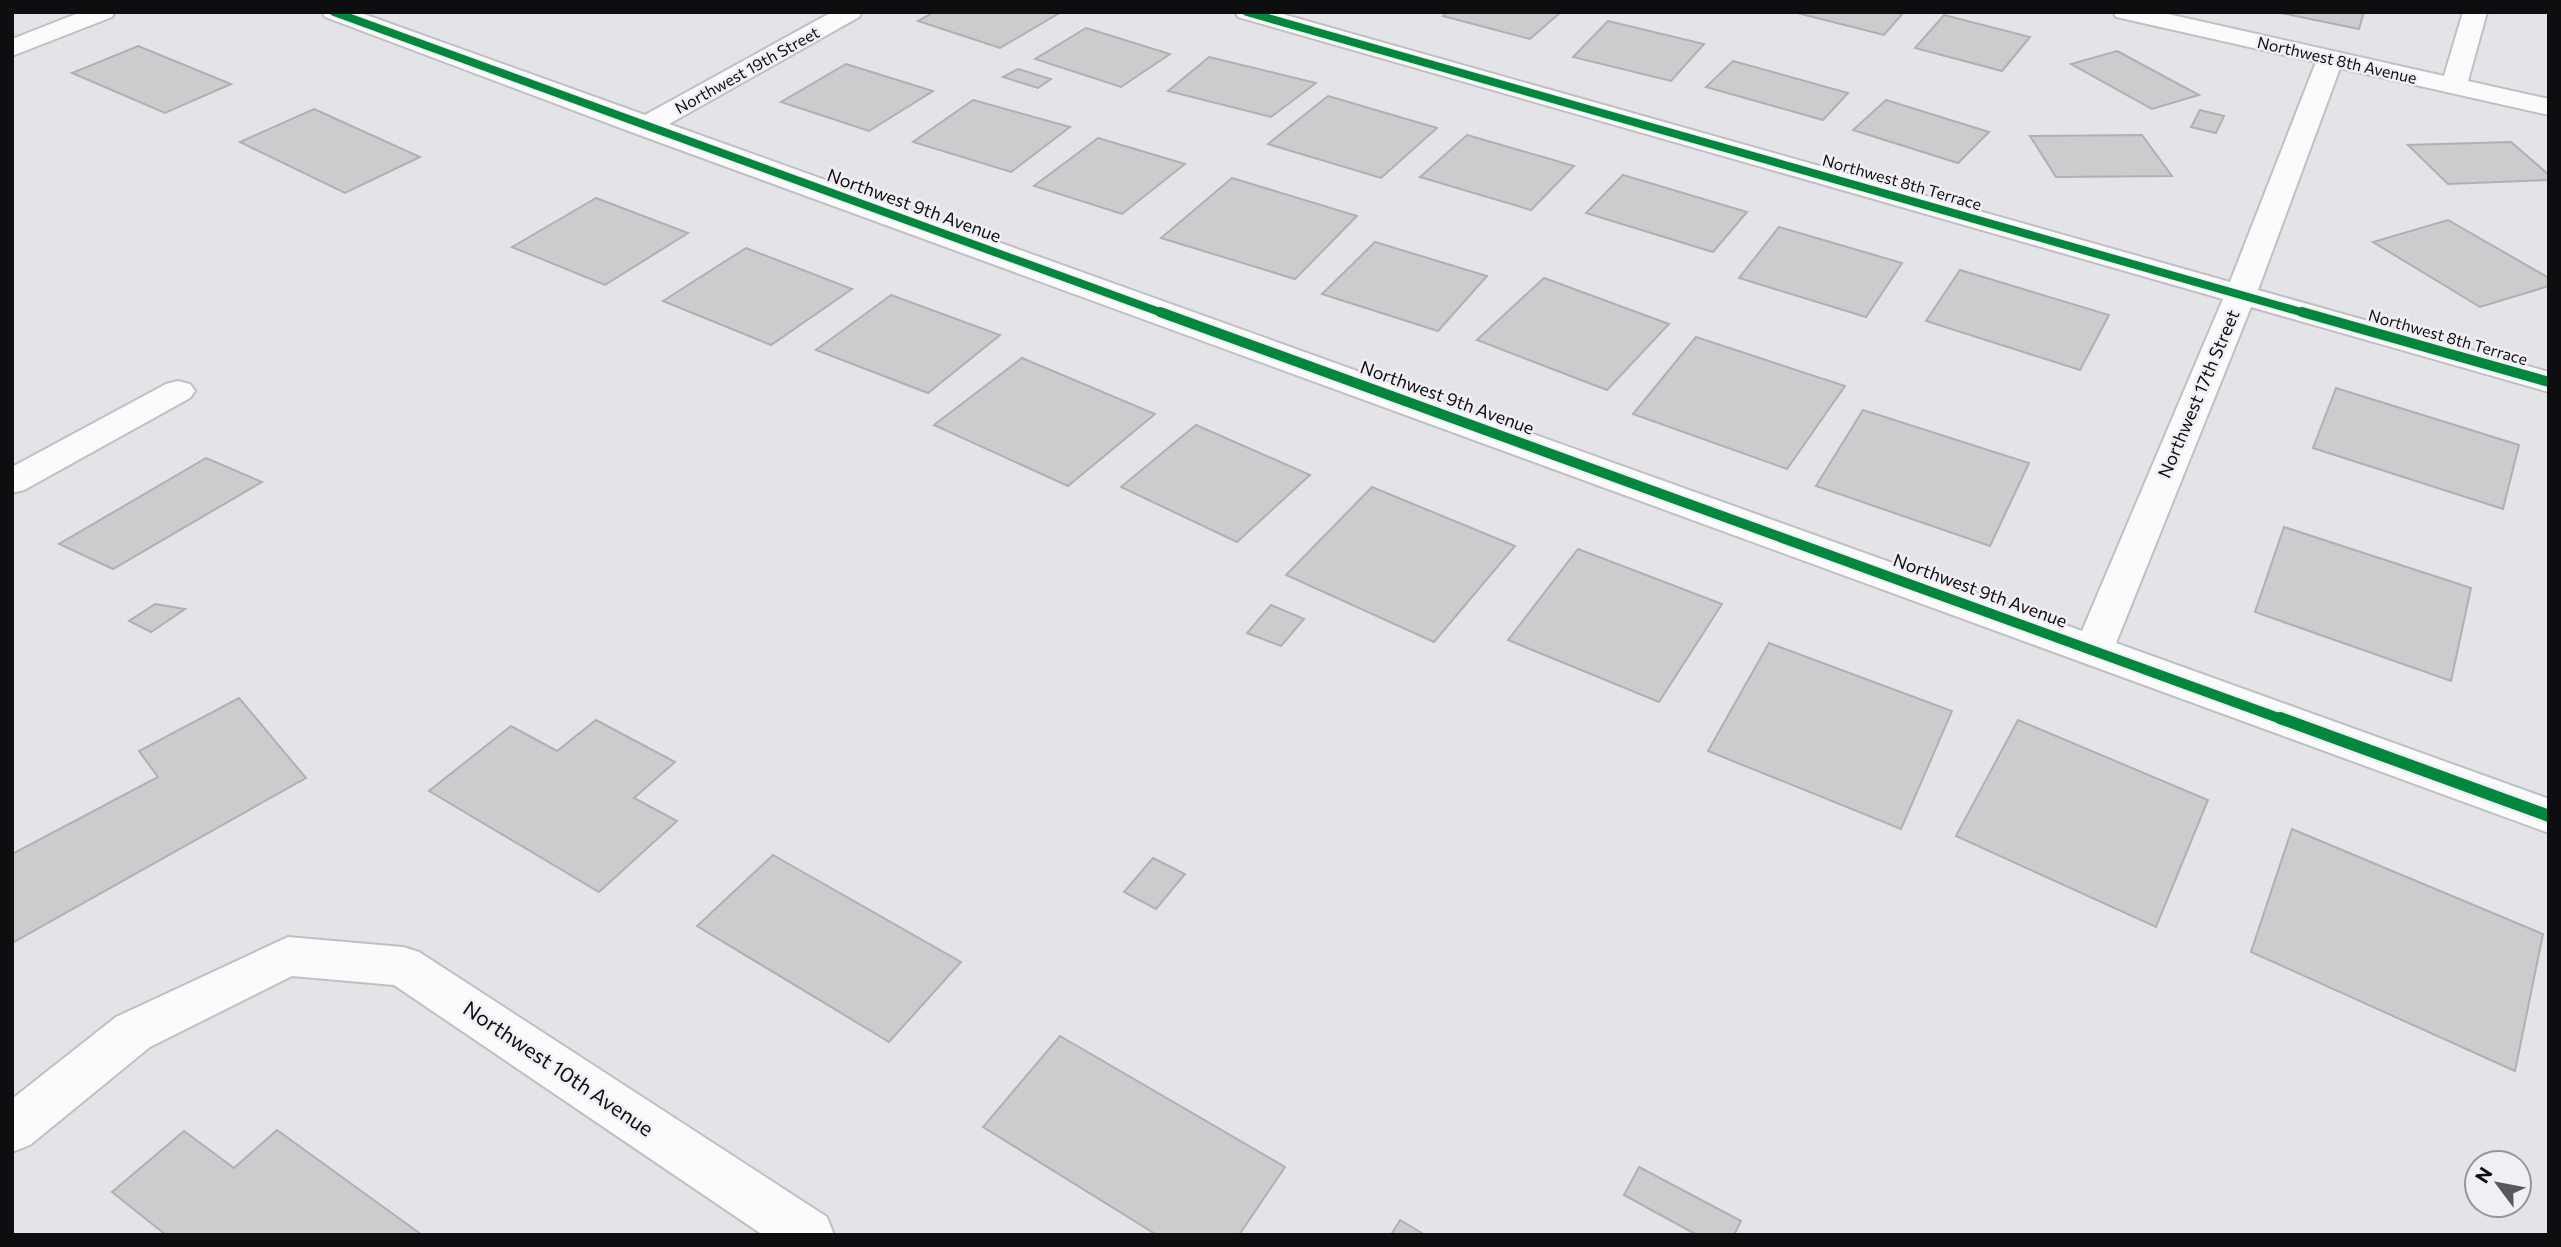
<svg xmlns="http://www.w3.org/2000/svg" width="2561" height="1247" font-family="Commissioner,sans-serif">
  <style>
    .building { fill: #cdcbcd; stroke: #b1b0b1; stroke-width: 2 }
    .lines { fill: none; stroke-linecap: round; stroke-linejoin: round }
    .minor-casing { stroke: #c0bfc2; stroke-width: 4 }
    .minor { fill: #fbfbfb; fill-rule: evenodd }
    .cycleway-far2-casing { stroke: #f1eff5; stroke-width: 11 }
    .cycleway-far1-casing { stroke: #f1eff5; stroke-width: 14 }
    .cycleway-casing { stroke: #f1eff5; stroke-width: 17 }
    .cycleway-far2 { stroke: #00873e; stroke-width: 8 }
    .cycleway-far1 { stroke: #00873e; stroke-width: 10 }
    .cycleway { stroke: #00873e; stroke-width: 12 }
    .labels { text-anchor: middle; stroke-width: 5; stroke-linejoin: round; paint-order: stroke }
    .far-street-label { font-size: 16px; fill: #0e0e10; stroke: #f1eff5 }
    .street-label { font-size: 18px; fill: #0e0e10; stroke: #f1eff5 }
    .near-street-label { font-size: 21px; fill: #0e0e10; stroke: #f1eff5 }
  </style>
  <rect width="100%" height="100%" fill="#e4e3e7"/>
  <g class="building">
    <path d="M 934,12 L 1061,12 L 1000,48 L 918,21 Z"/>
    <path d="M 1448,12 L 1561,12 L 1530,39 L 1443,16 Z"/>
    <path d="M 1793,12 L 1904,12 L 1884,35 Z"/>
    <path d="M 2276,12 L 2364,12 L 2359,29 Z"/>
    <path d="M 1944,15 L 2030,37 L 2002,71 L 1915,48 Z"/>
    <path d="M 1608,21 L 1704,44 L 1671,81 L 1573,57 Z"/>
    <path d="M 1086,28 L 1170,54 L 1121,87 L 1035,59 Z"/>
    <path d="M 138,46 L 231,84 L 165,113 L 72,73 Z"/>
    <path d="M 2117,51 L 2199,95 L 2152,109 L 2071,64 Z"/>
    <path d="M 1209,57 L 1316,83 L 1271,117 L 1168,91 Z"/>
    <path d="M 1733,61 L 1848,93 L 1823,120 L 1706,87 Z"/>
    <path d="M 846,64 L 933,91 L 869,131 L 781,102 Z"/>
    <path d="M 1018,69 L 1051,79 L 1038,88 L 1003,77 Z"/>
    <path d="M 1328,96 L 1437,128 L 1381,178 L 1268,144 Z"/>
    <path d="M 973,100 L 1070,127 L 1011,172 L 913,142 Z"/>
    <path d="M 1886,100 L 1989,132 L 1958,163 L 1853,130 Z"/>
    <path d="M 314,109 L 420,157 L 345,193 L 240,142 Z"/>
    <path d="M 2200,110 L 2224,116 L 2216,133 L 2191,127 Z"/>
    <path d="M 1467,135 L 1574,166 L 1531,210 L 1420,177 Z"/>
    <path d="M 2142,135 L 2172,176 L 2056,177 L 2030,136 Z"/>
    <path d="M 1098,138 L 1185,164 L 1122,214 L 1034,186 Z"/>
    <path d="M 2511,142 L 2549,175 L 2549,180 L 2448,184 L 2408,145 Z"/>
    <path d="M 1623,175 L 1747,212 L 1713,252 L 1586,213 Z"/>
    <path d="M 1232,178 L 1357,216 L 1295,279 L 1161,238 Z"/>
    <path d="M 596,198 L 688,233 L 605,285 L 512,247 Z"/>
    <path d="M 2448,220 L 2549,278 L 2549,286 L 2480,307 L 2373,242 Z"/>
    <path d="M 1779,227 L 1902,263 L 1866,317 L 1739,278 Z"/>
    <path d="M 1375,242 L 1487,276 L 1438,331 L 1322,294 Z"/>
    <path d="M 746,248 L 852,289 L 771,345 L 663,301 Z"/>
    <path d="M 1960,270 L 2109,315 L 2080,370 L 1926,321 Z"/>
    <path d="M 1544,278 L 1669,324 L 1607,390 L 1477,340 Z"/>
    <path d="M 891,295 L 1000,335 L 928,393 L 816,350 Z"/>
    <path d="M 1696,337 L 1845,386 L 1787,469 L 1633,414 Z"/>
    <path d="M 1022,358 L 1155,414 L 1068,486 L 934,425 Z"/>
    <path d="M 2336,388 L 2519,445 L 2503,509 L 2313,448 Z"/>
    <path d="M 1863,410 L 2029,463 L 1990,546 L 1816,486 Z"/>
    <path d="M 1196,425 L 1310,475 L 1237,542 L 1121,487 Z"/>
    <path d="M 206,458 L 262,482 L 113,569 L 59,544 Z"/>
    <path d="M 1372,487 L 1515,546 L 1434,642 L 1286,575 Z"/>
    <path d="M 2284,527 L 2471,588 L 2451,681 L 2255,612 Z"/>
    <path d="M 1578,549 L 1722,604 L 1659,702 L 1508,640 Z"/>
    <path d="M 155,604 L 185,609 L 151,632 L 129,621 Z"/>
    <path d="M 1271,605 L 1304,619 L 1281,646 L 1247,633 Z"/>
    <path d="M 1769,643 L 1952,711 L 1901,829 L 1708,751 Z"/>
    <path d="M 239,698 L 306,778 L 12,943 L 12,854 L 158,777 L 139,751 Z"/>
    <path d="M 596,720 L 675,762 L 634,798 L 677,821 L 599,892 L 429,791 L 511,726 L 557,751 Z"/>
    <path d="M 2018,720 L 2208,800 L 2156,927 L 1956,836 Z"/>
    <path d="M 2292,829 L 2543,934 L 2515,1071 L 2251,952 Z"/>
    <path d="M 773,855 L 961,962 L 889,1042 L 697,926 Z"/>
    <path d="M 1153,858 L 1185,874 L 1156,909 L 1124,892 Z"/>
    <path d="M 1060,1036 L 1285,1167 L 1239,1235 L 1157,1235 L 983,1127 Z"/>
    <path d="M 277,1130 L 422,1235 L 166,1235 L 112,1192 L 184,1131 L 234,1168 Z"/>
    <path d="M 1639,1167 L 1741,1221 L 1734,1235 L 1697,1235 L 1624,1195 Z"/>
    <path d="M 1400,1220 L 1425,1235 L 1391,1235 Z"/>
  </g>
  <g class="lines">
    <g class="minor-casing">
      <g id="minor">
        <path d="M 81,12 L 115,12 L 112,17 L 12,56 L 12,39 Z"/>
        <path d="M 322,12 L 358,12 L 645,115 L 832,12 L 862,12 L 859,17 L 669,124 L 2082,631 L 2223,299 L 1238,17 L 1235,12 L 1275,12 L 2230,282 L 2316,62 L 2125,19 L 2116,17 L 2113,12 L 2159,12 L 2444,76 L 2463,12 L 2487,12 L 2468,81 L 2549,99 L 2549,115 L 2340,68 L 2258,290 L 2549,372 L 2549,392 L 2251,307 L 2116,643 L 2549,799 L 2549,833 L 634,133 L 325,17 Z"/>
        <path d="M 178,381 L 190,384 L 195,391 L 190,398 L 24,490 L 12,493 L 12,467 L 166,384 Z"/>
        <path d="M 288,937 L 403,947 L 419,952 L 827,1217 L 834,1235 L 763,1235 L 394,985 L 292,976 L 150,1047 L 30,1145 L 12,1152 L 12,1099 L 116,1017 Z"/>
      </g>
    </g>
    <use href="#minor" class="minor"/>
    <g class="cycleway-far2-casing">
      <g id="cycleway-far2">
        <path d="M 334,12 L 1165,314"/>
        <path d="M 1247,12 L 2308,314"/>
      </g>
    </g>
    <g class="cycleway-far1-casing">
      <g id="cycleway-far1">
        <path d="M 1160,312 L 2284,720"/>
        <path d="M 2302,312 L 2549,382"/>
      </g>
    </g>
    <g class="cycleway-casing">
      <path id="cycleway" d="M 2280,718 L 2549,816"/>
    </g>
    <use href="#cycleway-far2" class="cycleway-far2"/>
    <use href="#cycleway-far1" class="cycleway-far1"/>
    <use href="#cycleway" class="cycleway"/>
  </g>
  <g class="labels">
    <g class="far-street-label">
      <text transform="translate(2337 60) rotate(13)" y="6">Northwest 8th Avenue</text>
      <text transform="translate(747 70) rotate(-29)" y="6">Northwest 19th Street</text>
      <text transform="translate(1902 182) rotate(16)" y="6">Northwest 8th Terrace</text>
      <text transform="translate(2448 337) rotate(16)" y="6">Northwest 8th Terrace</text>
    </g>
    <g class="street-label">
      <text transform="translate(914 206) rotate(20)" y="6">Northwest 9th Avenue</text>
      <text transform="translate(2199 394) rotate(-67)" y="6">Northwest 17th Street</text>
      <text transform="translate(1447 398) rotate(20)" y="6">Northwest 9th Avenue</text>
      <text transform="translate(1980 591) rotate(20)" y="6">Northwest 9th Avenue</text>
    </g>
    <g class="near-street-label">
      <text transform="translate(558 1069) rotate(34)" y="7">Northwest 10th Avenue</text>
    </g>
  </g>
  <rect width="2561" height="1247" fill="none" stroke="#0e0e10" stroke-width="28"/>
  <g transform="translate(2498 1184) rotate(302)"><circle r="33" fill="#f1eff5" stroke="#969599" stroke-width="2"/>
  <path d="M0-5L12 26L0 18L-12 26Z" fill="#59595b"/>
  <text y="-10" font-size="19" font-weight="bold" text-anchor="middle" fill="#0e0e10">N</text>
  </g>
</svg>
